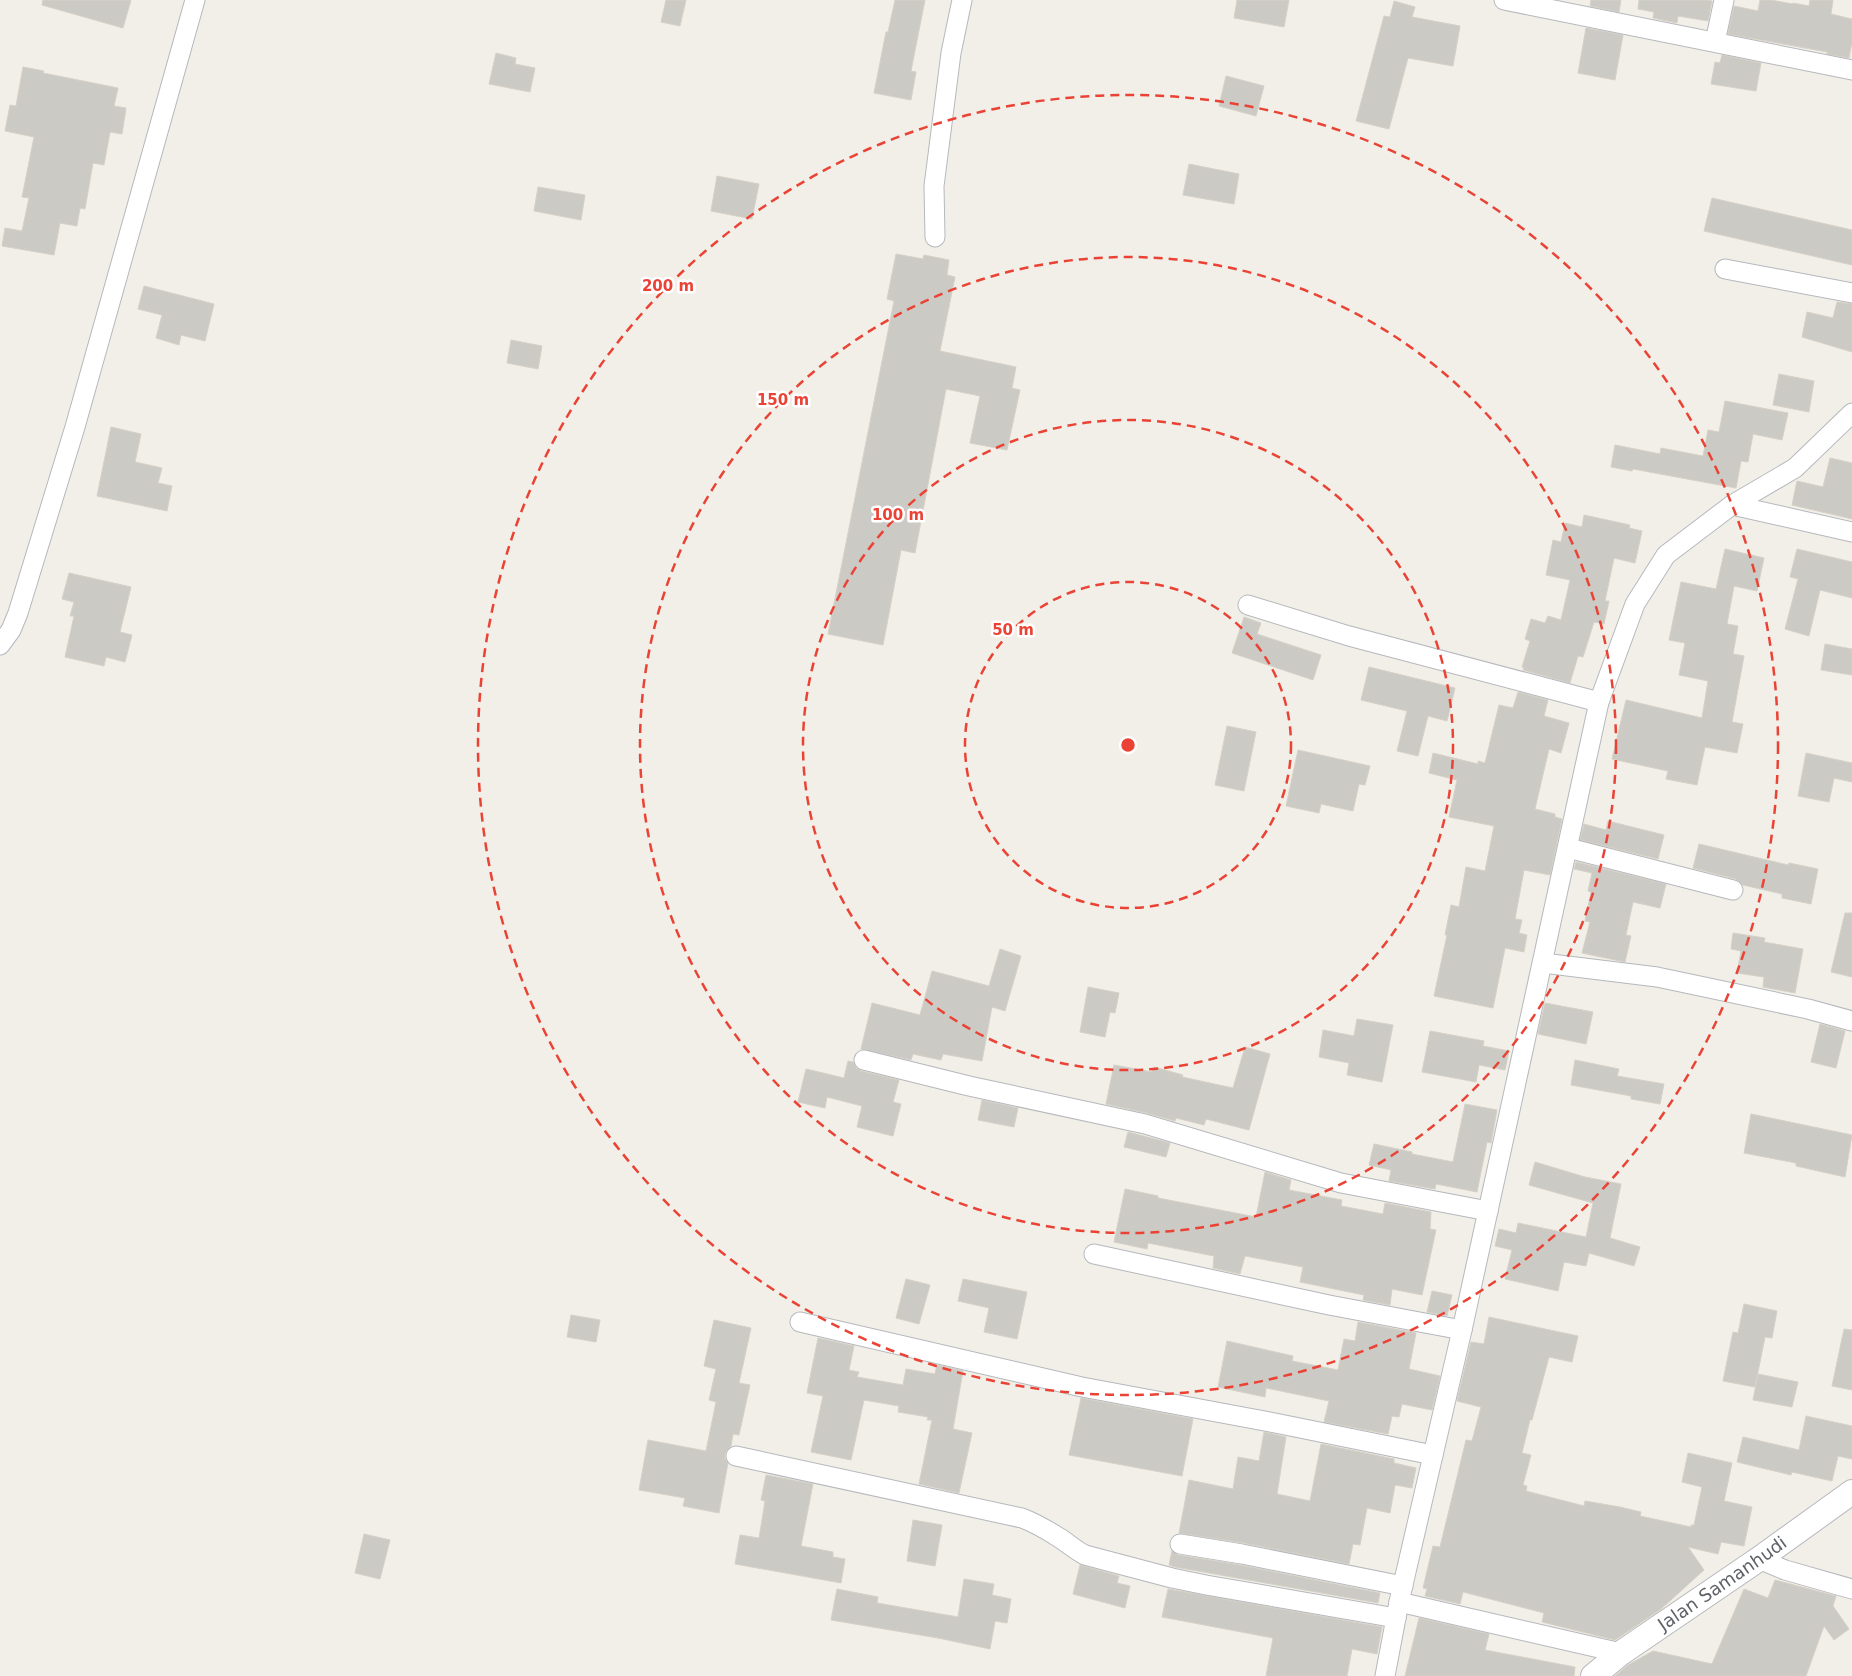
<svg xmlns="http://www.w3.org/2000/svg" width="1852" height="1676" font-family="'DejaVu Sans',sans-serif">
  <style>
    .building { fill: #cccac5; stroke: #d6d1c6 }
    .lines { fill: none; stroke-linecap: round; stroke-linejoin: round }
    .minor-casing { stroke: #b5b8bc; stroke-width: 21 }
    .tertiary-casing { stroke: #b5b8bc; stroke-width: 26 }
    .minor { stroke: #fff; stroke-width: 19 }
    .tertiary { stroke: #fff; stroke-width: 24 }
    .ring { fill: none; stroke: #ea4335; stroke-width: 2.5; stroke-dasharray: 9 6 }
    .labels { text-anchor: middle; stroke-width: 5; stroke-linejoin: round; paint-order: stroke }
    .street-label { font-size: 18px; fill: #5f6368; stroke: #fff }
    .centre { fill: #ea4335; stroke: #fff; stroke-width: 2.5 }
    .ring-label { font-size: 15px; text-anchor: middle; font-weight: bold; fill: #ea4335; stroke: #fff; stroke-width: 5; stroke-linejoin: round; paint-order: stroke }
  </style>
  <rect width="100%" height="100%" fill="#f1efe8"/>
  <g class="building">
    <path d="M 43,0 L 131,0 L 123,28 L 42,5 Z"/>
    <path d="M 666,0 L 686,0 L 680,26 L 661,22 Z"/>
    <path d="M 895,0 L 925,0 L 911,71 L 916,72 L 911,100 L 874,93 L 886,32 L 888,32 Z"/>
    <path d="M 1237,0 L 1289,0 L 1284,27 L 1234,18 Z"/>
    <path d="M 1591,0 L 1621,0 L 1619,12 L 1590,6 Z"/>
    <path d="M 1639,0 L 1707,0 L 1712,1 L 1708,21 L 1678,16 L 1677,23 L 1653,18 L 1654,12 L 1638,9 Z"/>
    <path d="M 1760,0 L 1771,0 L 1793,4 L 1793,3 L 1809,6 L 1810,0 L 1833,0 L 1831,14 L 1852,19 L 1852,42 L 1849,58 L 1827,54 L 1827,52 L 1728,34 L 1734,6 L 1758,11 Z"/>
    <path d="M 1394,1 L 1415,7 L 1412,17 L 1460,26 L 1453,66 L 1408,58 L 1389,129 L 1356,121 L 1384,16 L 1390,17 Z"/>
    <path d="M 1586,28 L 1623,35 L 1615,80 L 1578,73 Z"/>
    <path d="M 496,53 L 516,58 L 515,64 L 535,68 L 530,92 L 489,84 Z"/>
    <path d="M 1722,55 L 1761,63 L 1756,91 L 1711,84 L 1715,62 L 1720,63 Z"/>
    <path d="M 23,67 L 44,71 L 43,73 L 118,88 L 114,106 L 126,108 L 122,134 L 110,132 L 104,165 L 93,163 L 85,209 L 80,208 L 77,226 L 60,223 L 54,255 L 2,246 L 5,228 L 22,231 L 29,198 L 22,197 L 34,137 L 5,131 L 10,105 L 16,106 Z"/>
    <path d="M 1226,76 L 1264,86 L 1256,116 L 1219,106 Z"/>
    <path d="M 1189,164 L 1239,174 L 1234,204 L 1183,195 Z"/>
    <path d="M 717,176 L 759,184 L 752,219 L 711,211 Z"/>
    <path d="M 538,187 L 585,195 L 581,220 L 534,211 Z"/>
    <path d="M 1712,198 L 1852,230 L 1852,265 L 1704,231 Z"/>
    <path d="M 896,254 L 923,259 L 924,255 L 949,260 L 947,275 L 955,277 L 940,351 L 1016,367 L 1012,388 L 1020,390 L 1007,450 L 970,443 L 980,396 L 946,389 L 915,553 L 901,550 L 883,645 L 828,634 L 894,301 L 887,299 Z"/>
    <path d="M 144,286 L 214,304 L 205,341 L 181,335 L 179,345 L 156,338 L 162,315 L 138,309 Z"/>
    <path d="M 1837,302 L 1852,304 L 1852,352 L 1802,337 L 1807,312 L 1833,318 Z"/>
    <path d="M 511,340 L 542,346 L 538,369 L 507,363 Z"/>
    <path d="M 1779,374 L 1814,381 L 1809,412 L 1773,405 Z"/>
    <path d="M 1725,401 L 1788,413 L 1782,440 L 1753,434 L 1748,462 L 1741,461 L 1736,488 L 1633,469 L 1632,471 L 1611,467 L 1615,445 L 1660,454 L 1661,448 L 1703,456 L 1708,430 L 1719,432 Z"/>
    <path d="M 111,427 L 141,434 L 135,462 L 162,468 L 158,483 L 172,486 L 167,511 L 97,496 Z"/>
    <path d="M 1830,458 L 1852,463 L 1852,519 L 1792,505 L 1797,481 L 1823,487 Z"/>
    <path d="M 1584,515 L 1630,525 L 1629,528 L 1642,531 L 1635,563 L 1614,558 L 1605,601 L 1609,601 L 1604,624 L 1594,622 L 1583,657 L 1578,656 L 1570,683 L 1523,670 L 1524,668 L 1522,667 L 1530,641 L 1525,639 L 1531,619 L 1545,623 L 1548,616 L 1561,620 L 1570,580 L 1546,575 L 1553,540 L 1561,542 L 1565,523 L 1582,527 Z"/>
    <path d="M 1725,549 L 1764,558 L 1757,591 L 1734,586 L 1727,624 L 1738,626 L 1733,654 L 1744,656 L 1732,722 L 1743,724 L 1737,753 L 1705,747 L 1697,785 L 1666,779 L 1668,771 L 1612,759 L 1626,700 L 1702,718 L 1708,681 L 1679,675 L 1685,643 L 1669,640 L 1681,582 L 1716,589 Z"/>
    <path d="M 1797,549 L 1852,562 L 1852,598 L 1820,590 L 1809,636 L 1785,629 L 1798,579 L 1790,577 Z"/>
    <path d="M 69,573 L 131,587 L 120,632 L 132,635 L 125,662 L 106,657 L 104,666 L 65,657 L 74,616 L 70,616 L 74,602 L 62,599 Z"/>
    <path d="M 1244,617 L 1261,623 L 1257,634 L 1321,655 L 1313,680 L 1232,653 Z"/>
    <path d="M 1825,644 L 1852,649 L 1852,675 L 1821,670 Z"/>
    <path d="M 1369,667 L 1455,688 L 1447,721 L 1428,716 L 1418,756 L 1397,751 L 1407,711 L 1361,700 Z"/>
    <path d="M 1518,692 L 1548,700 L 1544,716 L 1569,723 L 1561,753 L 1549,749 L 1535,809 L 1555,814 L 1555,817 L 1562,819 L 1550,875 L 1524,870 L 1515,919 L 1522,920 L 1519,933 L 1527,935 L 1524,952 L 1505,948 L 1493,1008 L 1434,996 L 1447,935 L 1445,935 L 1451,905 L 1459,907 L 1466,867 L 1485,871 L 1494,826 L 1449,817 L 1457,780 L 1429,773 L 1433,753 L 1478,764 L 1478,761 L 1485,763 L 1499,705 L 1513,708 Z"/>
    <path d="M 1227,726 L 1256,732 L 1244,791 L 1215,785 Z"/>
    <path d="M 1298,750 L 1370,766 L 1365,785 L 1359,784 L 1353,811 L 1321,804 L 1319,813 L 1286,806 Z"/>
    <path d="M 1806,753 L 1852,763 L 1852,782 L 1834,778 L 1829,802 L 1798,796 Z"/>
    <path d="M 1608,821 L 1664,835 L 1658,859 L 1580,840 L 1584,824 L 1606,830 Z"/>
    <path d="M 1699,844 L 1788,865 L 1789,863 L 1818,869 L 1811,904 L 1782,898 L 1782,894 L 1743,885 L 1736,879 L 1693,868 Z"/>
    <path d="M 1576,862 L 1666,884 L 1660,908 L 1633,902 L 1626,935 L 1631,936 L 1625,962 L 1582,953 L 1590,922 L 1585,921 L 1591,892 L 1588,891 L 1592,873 L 1574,869 Z"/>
    <path d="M 1845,913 L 1852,913 L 1852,977 L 1831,972 Z"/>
    <path d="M 1733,933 L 1765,938 L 1764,942 L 1803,949 L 1795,993 L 1763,987 L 1764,977 L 1737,973 L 1741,951 L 1731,949 Z"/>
    <path d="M 1000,949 L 1021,956 L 1005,1011 L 992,1007 L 982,1061 L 943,1054 L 941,1060 L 913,1054 L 911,1060 L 861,1049 L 872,1003 L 920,1015 L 932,971 L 989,986 Z"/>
    <path d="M 1088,987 L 1119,993 L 1115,1013 L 1110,1012 L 1105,1037 L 1080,1032 Z"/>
    <path d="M 1545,1003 L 1593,1012 L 1586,1044 L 1538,1034 Z"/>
    <path d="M 1357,1019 L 1393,1025 L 1382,1082 L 1347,1075 L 1349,1063 L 1319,1057 L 1323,1030 L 1354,1036 Z"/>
    <path d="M 1820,1024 L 1845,1031 L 1836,1068 L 1811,1062 Z"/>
    <path d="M 1430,1031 L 1484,1041 L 1483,1046 L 1509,1051 L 1505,1070 L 1479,1065 L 1476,1082 L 1422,1072 Z"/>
    <path d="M 1245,1047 L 1270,1054 L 1249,1130 L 1206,1119 L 1204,1125 L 1176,1118 L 1175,1121 L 1147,1113 L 1106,1104 L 1114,1065 L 1152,1072 L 1154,1067 L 1183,1075 L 1182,1077 L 1233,1088 Z"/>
    <path d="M 1575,1060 L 1619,1069 L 1617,1076 L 1664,1084 L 1660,1104 L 1631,1099 L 1631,1096 L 1571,1085 Z"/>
    <path d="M 848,1061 L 853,1062 L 856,1068 L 861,1071 L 899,1080 L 893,1102 L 901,1104 L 893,1136 L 857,1127 L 862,1106 L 827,1097 L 825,1108 L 798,1102 L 806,1069 L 844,1078 Z"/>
    <path d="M 982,1100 L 1018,1108 L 1014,1127 L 978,1120 Z"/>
    <path d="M 1465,1104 L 1497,1110 L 1491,1143 L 1487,1142 L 1477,1192 L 1436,1184 L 1435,1189 L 1389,1181 L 1391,1170 L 1369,1165 L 1374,1144 L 1412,1152 L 1412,1154 L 1453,1162 Z"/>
    <path d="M 1751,1114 L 1852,1135 L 1845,1177 L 1796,1166 L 1796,1163 L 1744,1153 Z"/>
    <path d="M 1128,1132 L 1170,1143 L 1166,1157 L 1124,1147 Z"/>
    <path d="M 1535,1162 L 1585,1177 L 1621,1184 L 1610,1238 L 1640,1247 L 1634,1266 L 1589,1253 L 1586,1266 L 1564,1262 L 1558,1291 L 1505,1279 L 1512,1250 L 1495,1246 L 1499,1229 L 1516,1233 L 1518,1223 L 1586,1237 L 1593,1203 L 1529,1185 Z"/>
    <path d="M 1265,1172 L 1291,1180 L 1289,1190 L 1342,1200 L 1341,1206 L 1383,1214 L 1385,1203 L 1431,1212 L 1430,1229 L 1436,1230 L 1422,1295 L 1392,1289 L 1390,1305 L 1363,1300 L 1364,1295 L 1300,1282 L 1303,1267 L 1245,1256 L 1240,1274 L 1213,1268 L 1214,1256 L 1148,1243 L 1147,1249 L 1114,1242 L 1125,1189 L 1158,1196 L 1158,1198 L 1256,1217 Z"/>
    <path d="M 906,1279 L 930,1285 L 919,1324 L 896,1318 Z"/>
    <path d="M 963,1279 L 1027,1292 L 1017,1339 L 984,1332 L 989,1308 L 958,1301 Z"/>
    <path d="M 1432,1291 L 1452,1295 L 1447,1316 L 1427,1312 Z"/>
    <path d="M 1744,1304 L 1777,1311 L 1772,1338 L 1765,1337 L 1755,1387 L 1723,1381 L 1733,1332 L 1738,1333 Z"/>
    <path d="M 571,1315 L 600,1320 L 596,1342 L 567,1337 Z"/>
    <path d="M 1489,1317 L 1578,1336 L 1572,1362 L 1549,1357 L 1532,1420 L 1530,1420 L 1522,1453 L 1531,1455 L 1523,1485 L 1527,1486 L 1526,1491 L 1584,1506 L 1585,1501 L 1620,1507 L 1641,1512 L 1640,1516 L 1691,1527 L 1691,1525 L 1694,1525 L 1702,1487 L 1682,1482 L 1688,1453 L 1732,1463 L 1724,1501 L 1752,1507 L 1744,1546 L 1721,1542 L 1718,1554 L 1688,1547 L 1704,1570 L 1661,1609 L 1615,1640 L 1542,1622 L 1544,1613 L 1463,1592 L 1460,1604 L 1425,1596 L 1427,1589 L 1423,1588 L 1433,1546 L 1440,1547 L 1466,1440 L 1472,1441 L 1481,1407 L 1457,1401 L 1471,1342 L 1484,1344 Z"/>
    <path d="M 714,1320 L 751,1328 L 739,1383 L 750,1385 L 739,1435 L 733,1434 L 731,1446 L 725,1453 L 725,1459 L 728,1463 L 719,1513 L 683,1506 L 685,1498 L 639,1490 L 648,1440 L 706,1451 L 716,1402 L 709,1400 L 716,1369 L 704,1366 Z"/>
    <path d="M 1358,1322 L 1416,1333 L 1409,1369 L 1440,1376 L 1432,1410 L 1402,1404 L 1399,1417 L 1392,1416 L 1388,1434 L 1324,1422 L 1329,1401 L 1266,1388 L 1265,1397 L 1218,1387 L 1227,1341 L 1293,1356 L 1292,1361 L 1338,1370 L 1344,1339 L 1355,1341 Z"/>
    <path d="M 1844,1329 L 1852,1330 L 1852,1390 L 1832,1386 Z"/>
    <path d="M 818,1338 L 854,1346 L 849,1370 L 859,1372 L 857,1377 L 903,1385 L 906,1369 L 935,1374 L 937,1365 L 963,1371 L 953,1429 L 972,1433 L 959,1493 L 919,1484 L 932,1420 L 927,1420 L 928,1417 L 898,1412 L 899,1406 L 864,1400 L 851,1460 L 811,1452 L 823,1396 L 807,1393 Z"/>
    <path d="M 1758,1374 L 1798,1382 L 1792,1407 L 1753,1400 Z"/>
    <path d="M 1081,1398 L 1193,1419 L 1182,1476 L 1069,1455 Z"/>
    <path d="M 1806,1416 L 1852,1426 L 1852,1459 L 1838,1456 L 1832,1481 L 1792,1472 L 1791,1475 L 1737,1462 L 1743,1437 L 1799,1450 Z"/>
    <path d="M 1264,1432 L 1286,1437 L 1277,1494 L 1310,1501 L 1321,1444 L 1394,1459 L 1394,1463 L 1416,1468 L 1412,1488 L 1395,1485 L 1390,1513 L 1367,1508 L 1360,1545 L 1353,1544 L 1349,1564 L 1244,1543 L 1179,1533 L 1189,1480 L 1233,1489 L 1238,1457 L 1259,1461 Z"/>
    <path d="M 766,1475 L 813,1484 L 801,1546 L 833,1552 L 833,1557 L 845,1559 L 841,1583 L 735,1564 L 740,1535 L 759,1538 L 765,1501 L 761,1500 Z"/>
    <path d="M 913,1520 L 942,1525 L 935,1566 L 907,1561 Z"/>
    <path d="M 364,1534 L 390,1540 L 380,1579 L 355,1573 Z"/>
    <path d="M 1172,1551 L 1178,1555 L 1240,1565 L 1380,1593 L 1378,1603 L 1175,1567 L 1169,1565 Z"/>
    <path d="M 1080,1565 L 1119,1576 L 1117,1583 L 1130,1586 L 1125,1608 L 1073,1594 Z"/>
    <path d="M 964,1579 L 994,1584 L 992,1595 L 1011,1599 L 1007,1623 L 995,1621 L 990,1649 L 938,1638 L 831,1620 L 837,1589 L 878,1597 L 877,1603 L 958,1617 Z"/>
    <path d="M 1775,1580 L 1836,1596 L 1833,1606 L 1849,1629 L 1834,1640 L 1824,1626 L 1806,1676 L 1615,1676 L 1628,1665 L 1653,1651 L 1712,1664 L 1744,1589 L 1768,1598 Z"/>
    <path d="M 1168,1589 L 1382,1627 L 1377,1654 L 1352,1649 L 1347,1676 L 1266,1676 L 1273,1638 L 1162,1617 Z"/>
    <path d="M 1419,1618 L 1489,1634 L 1485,1650 L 1575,1667 L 1574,1676 L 1405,1676 Z"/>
  </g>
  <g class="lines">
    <g class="minor-casing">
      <g id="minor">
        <path d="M 1504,0 L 1852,70"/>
        <path d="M 1715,42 L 1724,0"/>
        <path d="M 935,237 L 934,186 L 951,53 L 962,0"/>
        <path d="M 1725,269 L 1852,293"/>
        <path d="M 1732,505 L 1852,532"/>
        <path d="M 1248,605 L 1349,636 L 1599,702"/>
        <path d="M 0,645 L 11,630 L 18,613 L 75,427 L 195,0"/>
        <path d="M 1568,848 L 1733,890"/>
        <path d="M 1543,963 L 1657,977 L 1808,1009 L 1852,1021"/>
        <path d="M 864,1060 L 969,1086 L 1145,1124 L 1341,1183 L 1488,1211"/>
        <path d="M 1094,1254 L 1329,1305 L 1462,1330"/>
        <path d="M 800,1322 L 1082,1387 L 1275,1423 L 1433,1455"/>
        <path d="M 736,1456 L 1022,1518 C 1035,1523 1047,1530 1058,1537 C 1068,1543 1075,1550 1085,1555 L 1172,1578 L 1206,1585 L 1396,1618"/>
        <path d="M 1180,1544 L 1242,1554 L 1403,1586"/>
        <path d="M 1759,1559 L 1785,1570 L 1852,1589"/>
        <path d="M 1399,1602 L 1621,1653"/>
        <path d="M 1385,1676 L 1399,1602 L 1462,1330 L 1599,702 L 1635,604 L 1666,555 L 1732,505 L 1795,468 L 1852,413"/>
      </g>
    </g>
    <g class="tertiary-casing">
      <g id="tertiary">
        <path id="s1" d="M 1593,1676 L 1621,1653 L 1759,1559 L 1852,1492"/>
      </g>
    </g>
    <use href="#minor" class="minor"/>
    <use href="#tertiary" class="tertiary"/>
  </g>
  <g class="ring">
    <circle cx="1128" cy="745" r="163"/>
    <circle cx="1128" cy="745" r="325"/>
    <circle cx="1128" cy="745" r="488"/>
    <circle cx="1128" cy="745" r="650"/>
  </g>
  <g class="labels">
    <g class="street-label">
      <text dy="6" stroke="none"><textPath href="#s1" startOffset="159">Jalan Samanhudi</textPath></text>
    </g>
  </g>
  <circle cx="1128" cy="745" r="8" class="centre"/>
  <g class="ring-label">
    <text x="668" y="291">200 m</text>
    <text x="783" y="405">150 m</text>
    <text x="898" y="520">100 m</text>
    <text x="1013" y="635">50 m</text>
  </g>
</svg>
